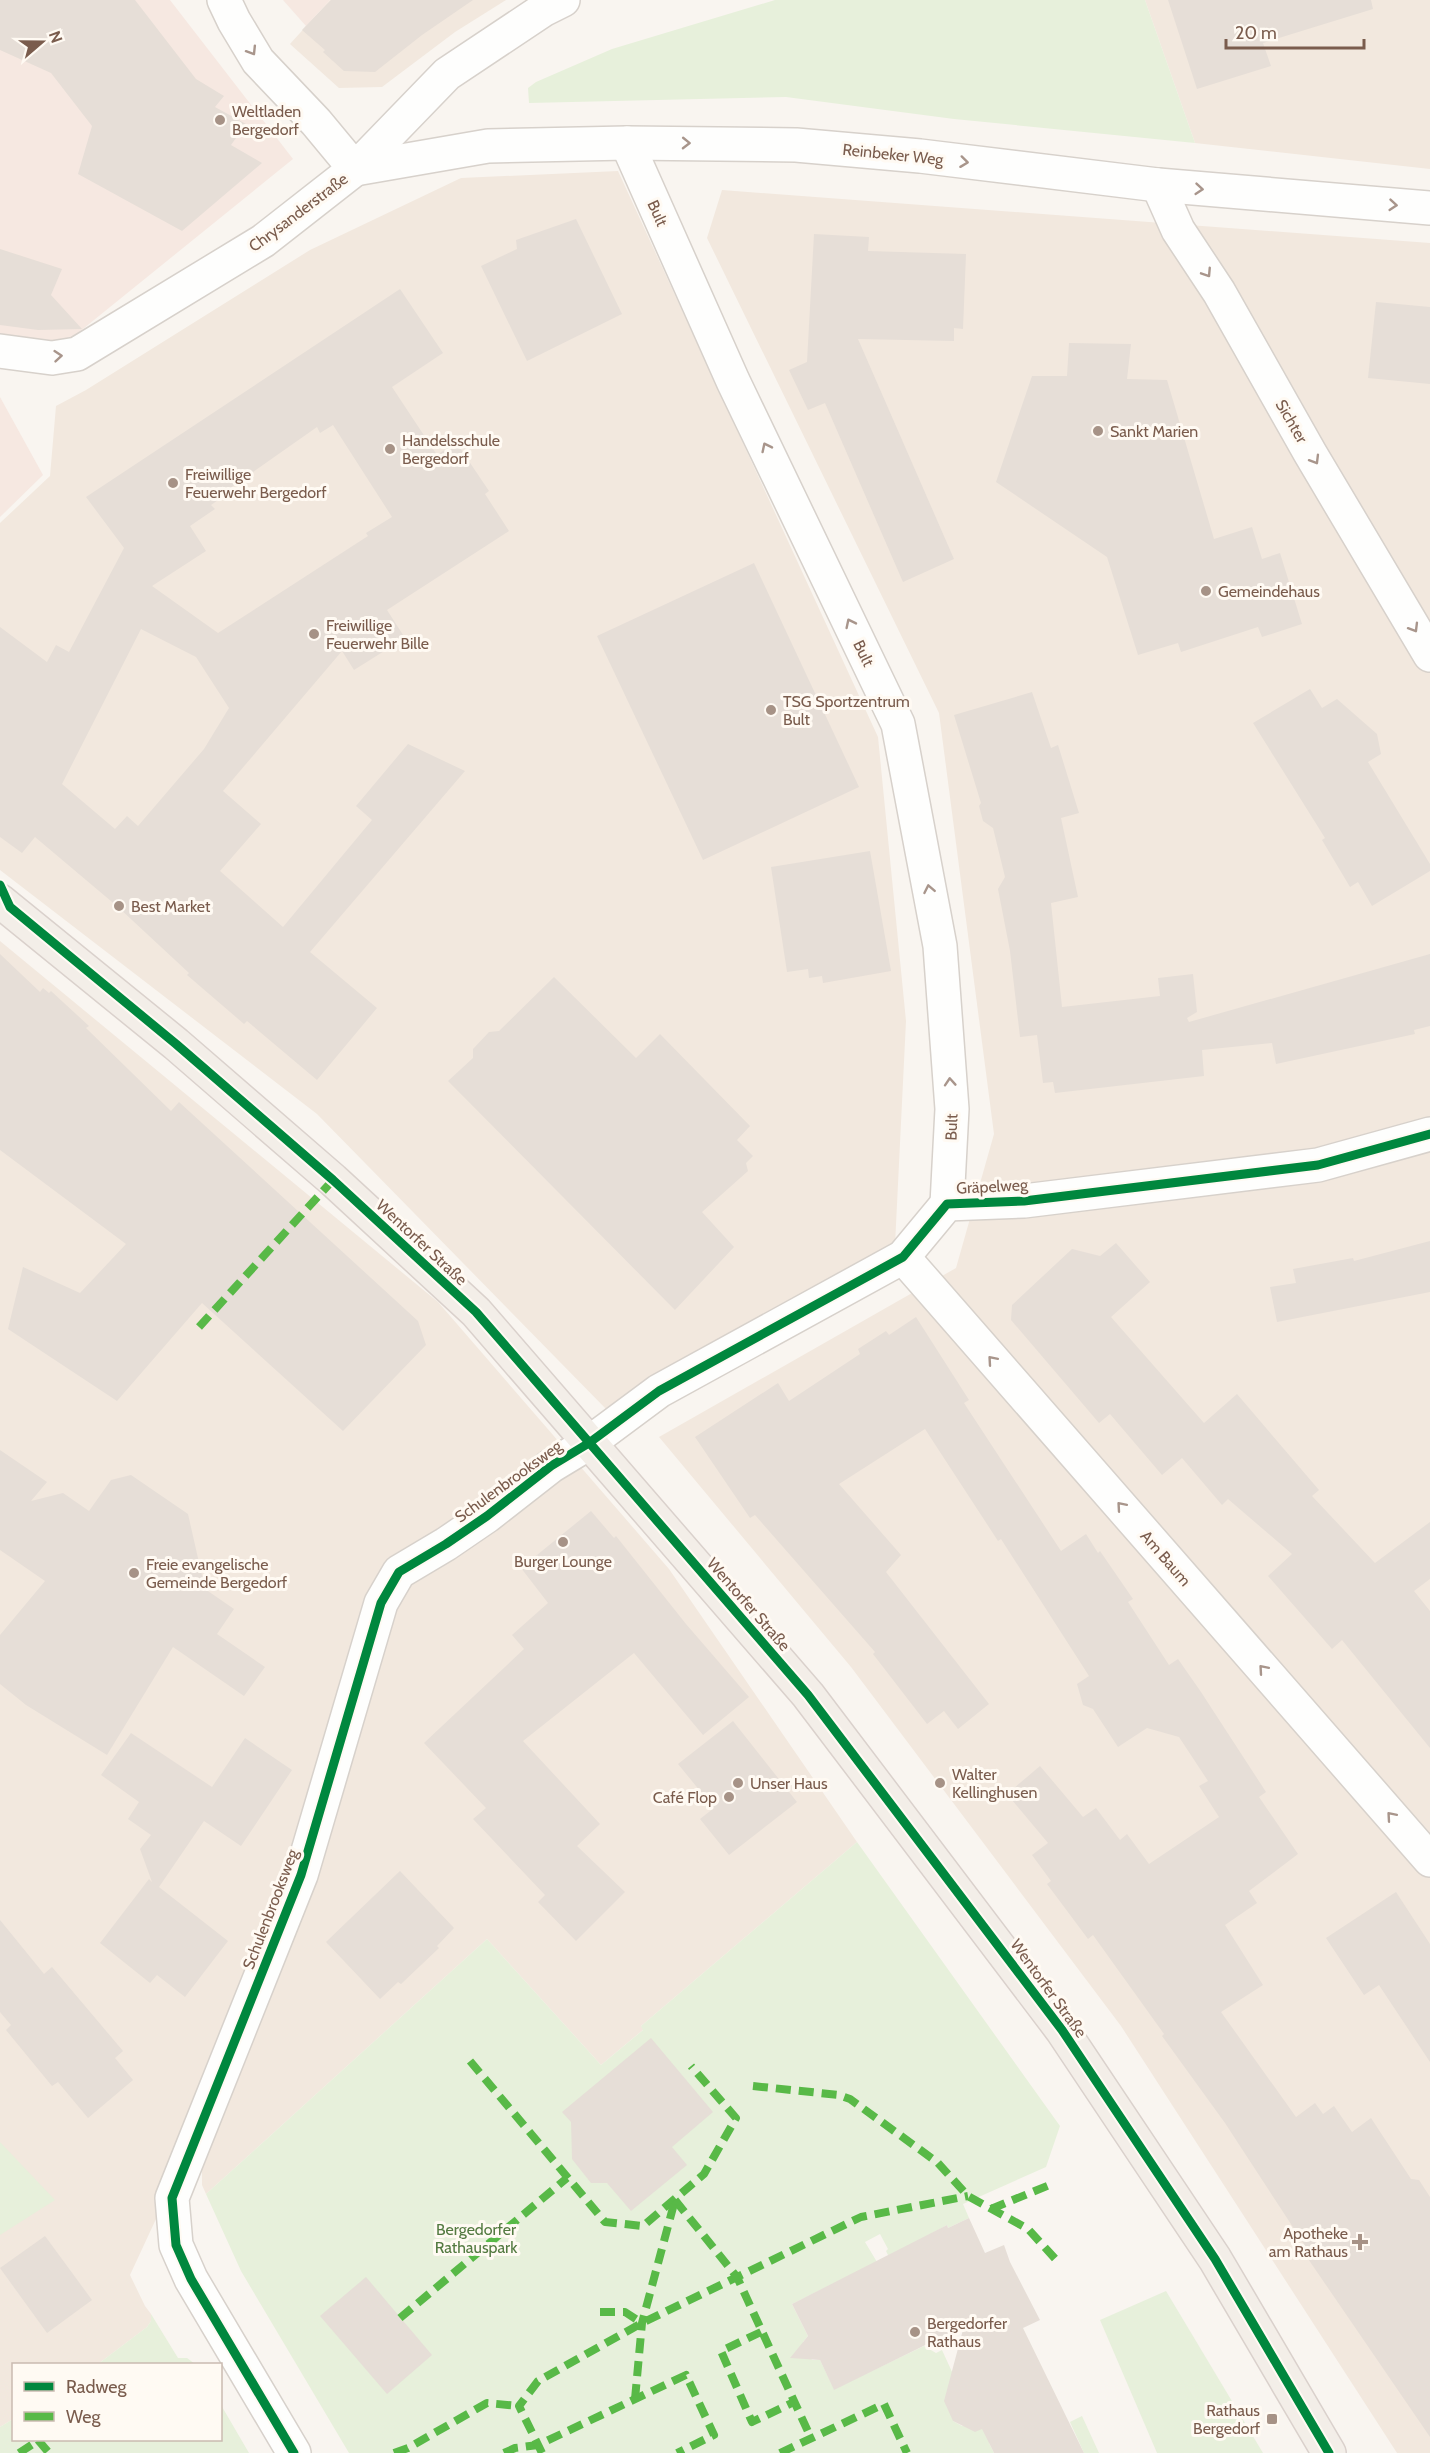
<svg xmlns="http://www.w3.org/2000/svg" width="1430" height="2453" font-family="Cabin,sans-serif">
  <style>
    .residential { fill: #f2e8de }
    .commercial { fill: #f6e8e1 }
    .green { fill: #e7f0db }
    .building { fill: #e6ded7; fill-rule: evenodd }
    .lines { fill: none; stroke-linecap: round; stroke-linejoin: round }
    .street-casing { stroke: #d7d1cb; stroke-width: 36 }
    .primary-casing { stroke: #dad1cc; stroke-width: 36 }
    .street { stroke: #fefefd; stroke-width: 33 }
    .primary { stroke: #f3eee8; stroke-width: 33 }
    .quiet { stroke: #58b947; stroke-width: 8; stroke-dasharray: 15 8; stroke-linecap: butt }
    .cycleway-casing { stroke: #fffaf3; stroke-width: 13 }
    .cycleway { stroke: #00873e; stroke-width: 9 }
    .oneway { stroke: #a8958b }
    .poi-dot { fill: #a69286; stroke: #fffaf3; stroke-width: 2 }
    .labels { text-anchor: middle; stroke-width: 6; stroke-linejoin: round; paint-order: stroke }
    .poi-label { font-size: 16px; fill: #7a5c4d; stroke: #fffaf3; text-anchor: start }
    .street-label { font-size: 16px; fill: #7a5c4d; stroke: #fffaf3 }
    .park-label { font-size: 16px; fill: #537a41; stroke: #fffaf3 }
  </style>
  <rect width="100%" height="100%" fill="#f9f5f0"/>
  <g class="residential">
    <path d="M 330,0 L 506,0 L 455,32 L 382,87 L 339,88 L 290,44 Z"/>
    <path d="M 1145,0 L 1430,0 L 1430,169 L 1195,143 Z"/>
    <path d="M 618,171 L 878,737 L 906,1021 L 895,1245 L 607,1410 L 317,1114 L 0,870 L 0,523 L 50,476 L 56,406 L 86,390 L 310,250 L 461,178 Z"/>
    <path d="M 722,190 L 1430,243 L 1430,2453 L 1397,2453 L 1121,2026 L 851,1667 L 659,1437 L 956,1268 L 994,1134 L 939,713 L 707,238 Z"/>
    <path d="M 0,941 L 438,1302 L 669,1569 L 857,1842 L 641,2026 L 644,2029 L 601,2065 L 487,1939 L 206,2194 L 202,2185 L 202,2120 L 130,2275 L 145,2306 L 151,2314 L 151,2321 L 147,2327 L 98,2364 L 14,2364 L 13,2419 L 0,2427 Z"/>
  </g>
  <g class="commercial">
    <path d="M 0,0 L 170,0 L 293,159 L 73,337 L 0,367 Z"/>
    <path d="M 283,0 L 330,0 L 306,26 Z"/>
    <path d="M 0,397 L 43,475 L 0,517 Z"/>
  </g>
  <g class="green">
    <path d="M 775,0 L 1145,0 L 1195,143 L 954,119 L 786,97 L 529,103 L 528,88 L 536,82 L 612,49 Z"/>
    <path d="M 857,1842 L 1060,2126 L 1046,2167 L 963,2204 L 969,2218 L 948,2228 L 947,2225 L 889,2257 L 886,2251 L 888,2249 L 880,2234 L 865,2242 L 877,2262 L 792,2304 L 808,2336 L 803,2342 L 812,2360 L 820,2360 L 834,2389 L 924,2346 L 936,2353 L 942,2350 L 958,2385 L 953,2421 L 962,2426 L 974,2421 L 986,2427 L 993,2441 L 989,2443 L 994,2453 L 349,2453 L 241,2271 L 206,2194 L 487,1939 L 601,2065 L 643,2030 L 641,2026 Z"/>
    <path d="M 0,2142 L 55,2200 L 0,2235 Z"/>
    <path d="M 1166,2291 L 1263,2453 L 1157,2453 L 1100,2320 Z"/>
    <path d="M 151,2314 L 178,2358 L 187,2358 L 195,2364 L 98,2364 L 147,2327 L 151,2321 Z"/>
    <path d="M 221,2405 L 249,2453 L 0,2453 L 0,2427 L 13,2419 L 14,2440 L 220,2440 Z"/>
    <path d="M 1082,2416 L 1099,2453 L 1084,2453 L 1070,2422 Z"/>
  </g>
  <g class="building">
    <path d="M 0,0 L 135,0 L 196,79 L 224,96 L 215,107 L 246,124 L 231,145 L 262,163 L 182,231 L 78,174 L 92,126 L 51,73 L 0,50 Z"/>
    <path d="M 331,0 L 473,0 L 422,35 L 375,72 L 344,71 L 323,52 L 325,50 L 302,30 Z"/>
    <path d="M 1168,0 L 1371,0 L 1373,9 L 1263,43 L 1271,66 L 1197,89 Z"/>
    <path d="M 576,219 L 622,314 L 527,361 L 481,266 L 517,249 L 516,240 Z"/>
    <path d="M 814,234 L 869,237 L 868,251 L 966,254 L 963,329 L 954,328 L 954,341 L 858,339 L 954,559 L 903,582 L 825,403 L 808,410 L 789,370 L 807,362 Z"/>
    <path d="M 0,249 L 62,269 L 51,295 L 82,329 L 38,330 L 0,325 Z"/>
    <path d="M 400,289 L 443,353 L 392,387 L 437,455 L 456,442 L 489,491 L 485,494 L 509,531 L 387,610 L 405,638 L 354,670 L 342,651 L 223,791 L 261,824 L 220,871 L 283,927 L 372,820 L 356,806 L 408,744 L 465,771 L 310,952 L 377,1008 L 317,1080 L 247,1021 L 244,1024 L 187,975 L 189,973 L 118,907 L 35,837 L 22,853 L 0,837 L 0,627 L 47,662 L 56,645 L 69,652 L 124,548 L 86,497 ZM 333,425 L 392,517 L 366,533 L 368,536 L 218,633 L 152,586 L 206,551 L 190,526 L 215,509 L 211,505 L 227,494 L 226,491 L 317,427 L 320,433 ZM 141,629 L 196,657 L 229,708 L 204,749 L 138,826 L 127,816 L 115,829 L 62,784 Z"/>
    <path d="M 1376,302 L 1430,307 L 1430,384 L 1368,378 Z"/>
    <path d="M 1069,343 L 1131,344 L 1127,379 L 1167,380 L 1214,539 L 1252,527 L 1262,559 L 1280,553 L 1302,624 L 1262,637 L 1258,627 L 1181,652 L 1178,643 L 1138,655 L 1107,557 L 996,482 L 1032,376 L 1067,376 Z"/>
    <path d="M 754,563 L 859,787 L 703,860 L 597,636 Z"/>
    <path d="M 1310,689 L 1322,708 L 1337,699 L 1377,734 L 1381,754 L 1368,762 L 1430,864 L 1430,871 L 1372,906 L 1358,882 L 1350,887 L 1322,840 L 1325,838 L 1253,723 Z"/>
    <path d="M 1032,692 L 1051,748 L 1058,745 L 1079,813 L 1061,818 L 1078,897 L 1051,903 L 1062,1007 L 1160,996 L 1158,978 L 1193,974 L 1197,1012 L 1187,1018 L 1189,1022 L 1430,954 L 1430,1026 L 1414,1030 L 1415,1034 L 1276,1064 L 1272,1043 L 1202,1050 L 1204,1076 L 1055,1093 L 1053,1082 L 1043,1083 L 1037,1035 L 1020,1037 L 1010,951 L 998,889 L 1005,877 L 993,828 L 983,821 L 979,806 L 981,803 L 954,715 Z"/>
    <path d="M 870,851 L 891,971 L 823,983 L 822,976 L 809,978 L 808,969 L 787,972 L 771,867 Z"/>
    <path d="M 0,954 L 40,992 L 43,988 L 49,993 L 51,991 L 89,1026 L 86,1028 L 171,1111 L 179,1102 L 418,1321 L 426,1345 L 343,1431 L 202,1303 L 117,1401 L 8,1329 L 23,1267 L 80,1293 L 126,1244 L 0,1150 Z"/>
    <path d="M 554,977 L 636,1058 L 660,1034 L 750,1126 L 737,1140 L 753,1156 L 746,1163 L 748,1171 L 702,1212 L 734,1247 L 675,1310 L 448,1081 L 473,1058 L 473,1049 L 489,1032 L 499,1031 Z"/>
    <path d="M 1430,1241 L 1430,1292 L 1277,1322 L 1270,1287 L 1296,1283 L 1293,1269 L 1353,1258 L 1354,1261 Z"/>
    <path d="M 1116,1243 L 1150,1282 L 1111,1317 L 1204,1423 L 1237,1394 L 1319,1490 L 1312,1496 L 1375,1563 L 1430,1522 L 1430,1579 L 1414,1591 L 1430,1611 L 1430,1748 L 1342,1640 L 1332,1649 L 1268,1576 L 1292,1554 L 1228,1499 L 1222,1505 L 1182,1458 L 1162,1475 L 1110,1414 L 1099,1423 L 1011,1320 L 1012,1305 L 1072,1249 L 1100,1256 Z"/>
    <path d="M 916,1317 L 969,1400 L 964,1403 L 1061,1551 L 1086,1534 L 1098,1553 L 1100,1551 L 1133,1599 L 1128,1602 L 1169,1665 L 1178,1659 L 1201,1692 L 1266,1792 L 1259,1797 L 1298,1854 L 1249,1891 L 1257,1903 L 1225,1925 L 1263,1985 L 1221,2012 L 1296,2117 L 1315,2103 L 1323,2114 L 1334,2106 L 1352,2132 L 1371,2118 L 1411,2179 L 1419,2180 L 1430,2197 L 1430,2437 L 1302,2250 L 1306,2247 L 1225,2123 L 1162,2036 L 1164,2034 L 1093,1935 L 1088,1939 L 1047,1884 L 1051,1881 L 1032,1855 L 1048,1843 L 1007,1794 L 1040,1766 L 1083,1817 L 1096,1808 L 1120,1840 L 1127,1834 L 1149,1864 L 1219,1817 L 1199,1786 L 1208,1781 L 1179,1737 L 1147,1728 L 1118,1747 L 1093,1709 L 1083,1705 L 1077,1684 L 1089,1676 L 1001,1539 L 998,1541 L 925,1429 L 839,1484 L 901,1555 L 886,1572 L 989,1704 L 958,1729 L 944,1711 L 927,1724 L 873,1654 L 875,1652 L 755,1515 L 750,1518 L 695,1437 L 778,1383 L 789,1401 L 860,1354 L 858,1349 L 886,1331 L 889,1335 Z"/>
    <path d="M 0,1450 L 47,1482 L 31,1501 L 63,1493 L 89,1511 L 111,1480 L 131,1475 L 188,1514 L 205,1589 L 234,1609 L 217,1634 L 265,1667 L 244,1696 L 173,1647 L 107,1755 L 26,1705 L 0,1684 L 0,1635 L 45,1581 L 0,1550 Z"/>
    <path d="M 591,1511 L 614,1538 L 616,1536 L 686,1624 L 749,1697 L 703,1735 L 634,1653 L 523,1741 L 600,1824 L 577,1846 L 625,1892 L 576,1941 L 538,1902 L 545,1895 L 473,1819 L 486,1808 L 424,1743 L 524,1649 L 512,1635 L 548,1603 L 521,1568 Z"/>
    <path d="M 733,1721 L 797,1802 L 729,1855 L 700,1819 L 714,1808 L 678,1764 Z"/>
    <path d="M 131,1733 L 212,1787 L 245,1738 L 292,1770 L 241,1846 L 204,1821 L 159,1887 L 228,1941 L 185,1997 L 157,1975 L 150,1983 L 100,1943 L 149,1879 L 152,1882 L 140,1849 L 151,1835 L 128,1819 L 139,1802 L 101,1775 Z"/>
    <path d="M 400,1871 L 454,1928 L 437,1946 L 439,1948 L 401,1984 L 398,1982 L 380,1999 L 326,1942 Z"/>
    <path d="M 1396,1892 L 1430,1944 L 1430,2062 L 1379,1985 L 1364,1995 L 1326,1938 Z"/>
    <path d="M 0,1920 L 44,1974 L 52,1967 L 123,2051 L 115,2058 L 133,2080 L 88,2118 L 58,2082 L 52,2086 L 6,2030 L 11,2025 L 0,2012 Z"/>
    <path d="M 651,2038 L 713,2112 L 672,2147 L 687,2165 L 631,2211 L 607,2183 L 591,2183 L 572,2159 L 571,2122 L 562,2112 Z"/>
    <path d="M 969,2218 L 985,2253 L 1004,2245 L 1010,2262 L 1040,2320 L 1023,2328 L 1084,2453 L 994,2453 L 982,2429 L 975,2432 L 953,2421 L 944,2401 L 964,2326 L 834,2390 L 820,2360 L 790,2358 L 808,2336 L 792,2304 L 947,2225 L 948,2228 Z"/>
    <path d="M 45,2236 L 92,2300 L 47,2333 L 0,2268 Z"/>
    <path d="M 366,2277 L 432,2355 L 387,2394 L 320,2316 Z"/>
  </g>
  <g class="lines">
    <g class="street-casing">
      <g id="street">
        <path d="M 224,0 L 234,21 L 258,61 L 316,122 L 355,169"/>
        <path d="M 627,143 L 733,381 L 898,724 L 940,946 L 952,1109 L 947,1204"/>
        <path d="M 355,169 L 488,146 L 627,143 L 796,145 L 920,156 L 1158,185 L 1430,208"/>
        <path d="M 1158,185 L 1178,230 L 1219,292 L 1310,453 L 1430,655"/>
        <path d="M 0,351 L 52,358 L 77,354 L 263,241 L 355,169 L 447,74 L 543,10 L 563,0"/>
        <path d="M 903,1257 L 1430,1860"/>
        <path d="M 294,2453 L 191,2279 L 176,2245 L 172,2198 L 301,1875 L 381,1603 L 399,1572 L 446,1544 L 487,1516 L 551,1466 L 589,1443 L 659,1391 L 903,1257 L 947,1204 L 1024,1201 L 1318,1165 L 1430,1134"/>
      </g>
    </g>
    <g class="primary-casing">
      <path id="primary" d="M 0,901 L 176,1044 L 333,1180 L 476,1312 L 808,1695 L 1062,2030 L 1215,2259 L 1329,2453"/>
    </g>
    <use href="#street" class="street"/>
    <use href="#primary" class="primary"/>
    <g class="quiet">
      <path d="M 199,1327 L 333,1180"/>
      <path d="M 470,2061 L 605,2222 L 643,2226 L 704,2174 L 736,2118 L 691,2066"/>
      <path d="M 753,2086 L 839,2095 L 850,2099 L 937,2162 L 968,2196 L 1028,2229 L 1060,2264"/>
      <path d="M 675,2200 L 737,2277 L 811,2438"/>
      <path d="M 991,2209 L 1052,2184"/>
      <path d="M 600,2312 L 625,2312 L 642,2323"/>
      <path d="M 400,2318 L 567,2178"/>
      <path d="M 761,2332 L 721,2351 L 752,2422 L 794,2402"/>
      <path d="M 635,2399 L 642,2323 L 675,2200"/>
      <path d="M 38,2440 L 49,2453"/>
      <path d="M 19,2453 L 39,2440"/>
      <path d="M 394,2453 L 408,2448 L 487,2403 L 519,2406"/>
      <path d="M 504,2453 L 515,2448 L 538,2445 L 686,2375 L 714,2435 L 677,2453"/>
      <path d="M 542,2453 L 519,2406 L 538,2381 L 642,2323 L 861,2217 L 968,2196"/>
      <path d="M 780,2453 L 884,2404 L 907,2453"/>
    </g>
    <g class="cycleway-casing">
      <g id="cycleway">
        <path d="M 0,885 L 10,907 L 176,1044 L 333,1180 L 476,1312 L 808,1695 L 1062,2030 L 1215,2259 L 1329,2453"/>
        <path d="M 294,2453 L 191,2279 L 176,2245 L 172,2198 L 301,1875 L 381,1603 L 399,1572 L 446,1544 L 487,1516 L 551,1466 L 589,1443 L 659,1391 L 903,1257 L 947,1204 L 1024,1201 L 1318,1165 L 1430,1134"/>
      </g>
    </g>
    <use href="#cycleway" class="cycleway"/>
  </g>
  <defs><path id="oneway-chevron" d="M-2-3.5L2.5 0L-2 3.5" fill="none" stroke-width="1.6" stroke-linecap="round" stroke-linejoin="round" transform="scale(1.5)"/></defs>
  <g class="oneway">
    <use href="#oneway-chevron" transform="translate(252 51) rotate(58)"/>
    <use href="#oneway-chevron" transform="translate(686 143) rotate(1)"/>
    <use href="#oneway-chevron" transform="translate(964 162) rotate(7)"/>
    <use href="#oneway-chevron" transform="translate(1199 189) rotate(5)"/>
    <use href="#oneway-chevron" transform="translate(1393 205) rotate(5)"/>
    <use href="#oneway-chevron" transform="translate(1207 273) rotate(57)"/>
    <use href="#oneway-chevron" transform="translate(58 356) rotate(-5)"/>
    <use href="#oneway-chevron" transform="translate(766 447) rotate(-116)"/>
    <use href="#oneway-chevron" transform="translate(1315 460) rotate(59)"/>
    <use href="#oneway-chevron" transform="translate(850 623) rotate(-116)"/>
    <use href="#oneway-chevron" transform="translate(1414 628) rotate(59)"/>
    <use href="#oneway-chevron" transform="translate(929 889) rotate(-101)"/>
    <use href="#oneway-chevron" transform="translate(950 1082) rotate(-94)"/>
    <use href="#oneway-chevron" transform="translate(992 1360) rotate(-131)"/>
    <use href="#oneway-chevron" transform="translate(1121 1506) rotate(-131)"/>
    <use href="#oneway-chevron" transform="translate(1263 1669) rotate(-131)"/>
    <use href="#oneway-chevron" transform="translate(1391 1816) rotate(-131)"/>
  </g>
  <g class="poi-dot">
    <circle cx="220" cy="120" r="6"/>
    <circle cx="1098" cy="431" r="6"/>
    <circle cx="390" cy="449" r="6"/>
    <circle cx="173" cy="483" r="6"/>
    <circle cx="1206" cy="591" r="6"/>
    <circle cx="314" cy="634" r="6"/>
    <circle cx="771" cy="710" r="6"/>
    <circle cx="119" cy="906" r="6"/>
    <circle cx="563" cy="1542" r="6"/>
    <circle cx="134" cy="1573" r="6"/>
    <circle cx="738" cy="1783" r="6"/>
    <circle cx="940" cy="1783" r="6"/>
    <circle cx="729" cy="1797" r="6"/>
    <path d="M1357 2233h6v6h6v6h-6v6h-6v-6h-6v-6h6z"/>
    <circle cx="915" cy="2332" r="6"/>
    <rect x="1266" y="2413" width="12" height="12" rx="3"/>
  </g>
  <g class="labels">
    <g class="poi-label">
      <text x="232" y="117">Weltladen<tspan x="232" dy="18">Bergedorf</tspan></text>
      <text x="1110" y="437">Sankt Marien</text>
      <text x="402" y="446">Handelsschule<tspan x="402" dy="18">Bergedorf</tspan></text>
      <text x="185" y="480">Freiwillige<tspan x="185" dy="18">Feuerwehr Bergedorf</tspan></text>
      <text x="1218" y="597">Gemeindehaus</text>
      <text x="326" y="631">Freiwillige<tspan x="326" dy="18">Feuerwehr Bille</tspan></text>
      <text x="783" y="707">TSG Sportzentrum<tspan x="783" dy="18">Bult</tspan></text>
      <text x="131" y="912">Best Market</text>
      <text x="563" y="1567" text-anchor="middle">Burger Lounge</text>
      <text x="146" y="1570">Freie evangelische<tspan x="146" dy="18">Gemeinde Bergedorf</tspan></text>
      <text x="952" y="1780">Walter<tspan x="952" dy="18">Kellinghusen</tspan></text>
      <text x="750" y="1789">Unser Haus</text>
      <text x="717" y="1803" text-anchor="end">Café Flop</text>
      <text x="1348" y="2239" text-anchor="end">Apotheke<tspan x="1348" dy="18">am Rathaus</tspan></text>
      <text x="927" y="2329">Bergedorfer<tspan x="927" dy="18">Rathaus</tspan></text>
      <text x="1260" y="2416" text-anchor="end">Rathaus<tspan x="1260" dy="18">Bergedorf</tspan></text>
    </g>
    <g class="street-label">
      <text transform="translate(893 154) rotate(6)" y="6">Reinbeker Weg</text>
      <text transform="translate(298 212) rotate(-37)" y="6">Chrysanderstraße</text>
      <text transform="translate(658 213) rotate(66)" y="6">Bult</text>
      <text transform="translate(1292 421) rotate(60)" y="6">Sichter</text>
      <text transform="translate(864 653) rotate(64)" y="6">Bult</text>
      <text transform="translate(951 1127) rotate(-88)" y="6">Bult</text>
      <text transform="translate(992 1186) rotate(-3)" y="6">Gräpelweg</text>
      <text transform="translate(422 1242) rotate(43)" y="6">Wentorfer Straße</text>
      <text transform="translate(508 1481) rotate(-36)" y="6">Schulenbrooksweg</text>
      <text transform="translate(1166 1558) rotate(49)" y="6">Am Baum</text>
      <text transform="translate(749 1604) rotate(49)" y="6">Wentorfer Straße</text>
      <text transform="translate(270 1909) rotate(-69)" y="6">Schulenbrooksweg</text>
      <text transform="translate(1049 1988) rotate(54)" y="6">Wentorfer Straße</text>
    </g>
    <g class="park-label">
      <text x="476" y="2235">Bergedorfer<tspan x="476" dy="18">Rathauspark</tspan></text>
    </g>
  </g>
  <rect x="12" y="2363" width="210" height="78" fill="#fffaf3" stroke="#cabbb1" stroke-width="1.5"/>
  <rect x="24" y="2382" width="30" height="9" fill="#00873e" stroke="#cabbb1" stroke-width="1.5"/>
  <text x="66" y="2393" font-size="18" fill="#7a5c4d">Radweg</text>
  <rect x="24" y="2412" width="30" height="9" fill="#58b947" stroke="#cabbb1" stroke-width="1.5"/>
  <text x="66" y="2423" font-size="18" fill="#7a5c4d">Weg</text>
  <g transform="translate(42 42) rotate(70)" stroke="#fffaf3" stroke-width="4.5" paint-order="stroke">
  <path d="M0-4.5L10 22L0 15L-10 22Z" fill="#7a5c4d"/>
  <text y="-9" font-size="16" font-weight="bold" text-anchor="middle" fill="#7a5c4d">N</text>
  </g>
  <path d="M1226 39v9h138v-9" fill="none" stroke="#7a5c4d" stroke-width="3"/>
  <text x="1235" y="39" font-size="18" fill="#7a5c4d" stroke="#fffaf3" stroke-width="4.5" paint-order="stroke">20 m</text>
</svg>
